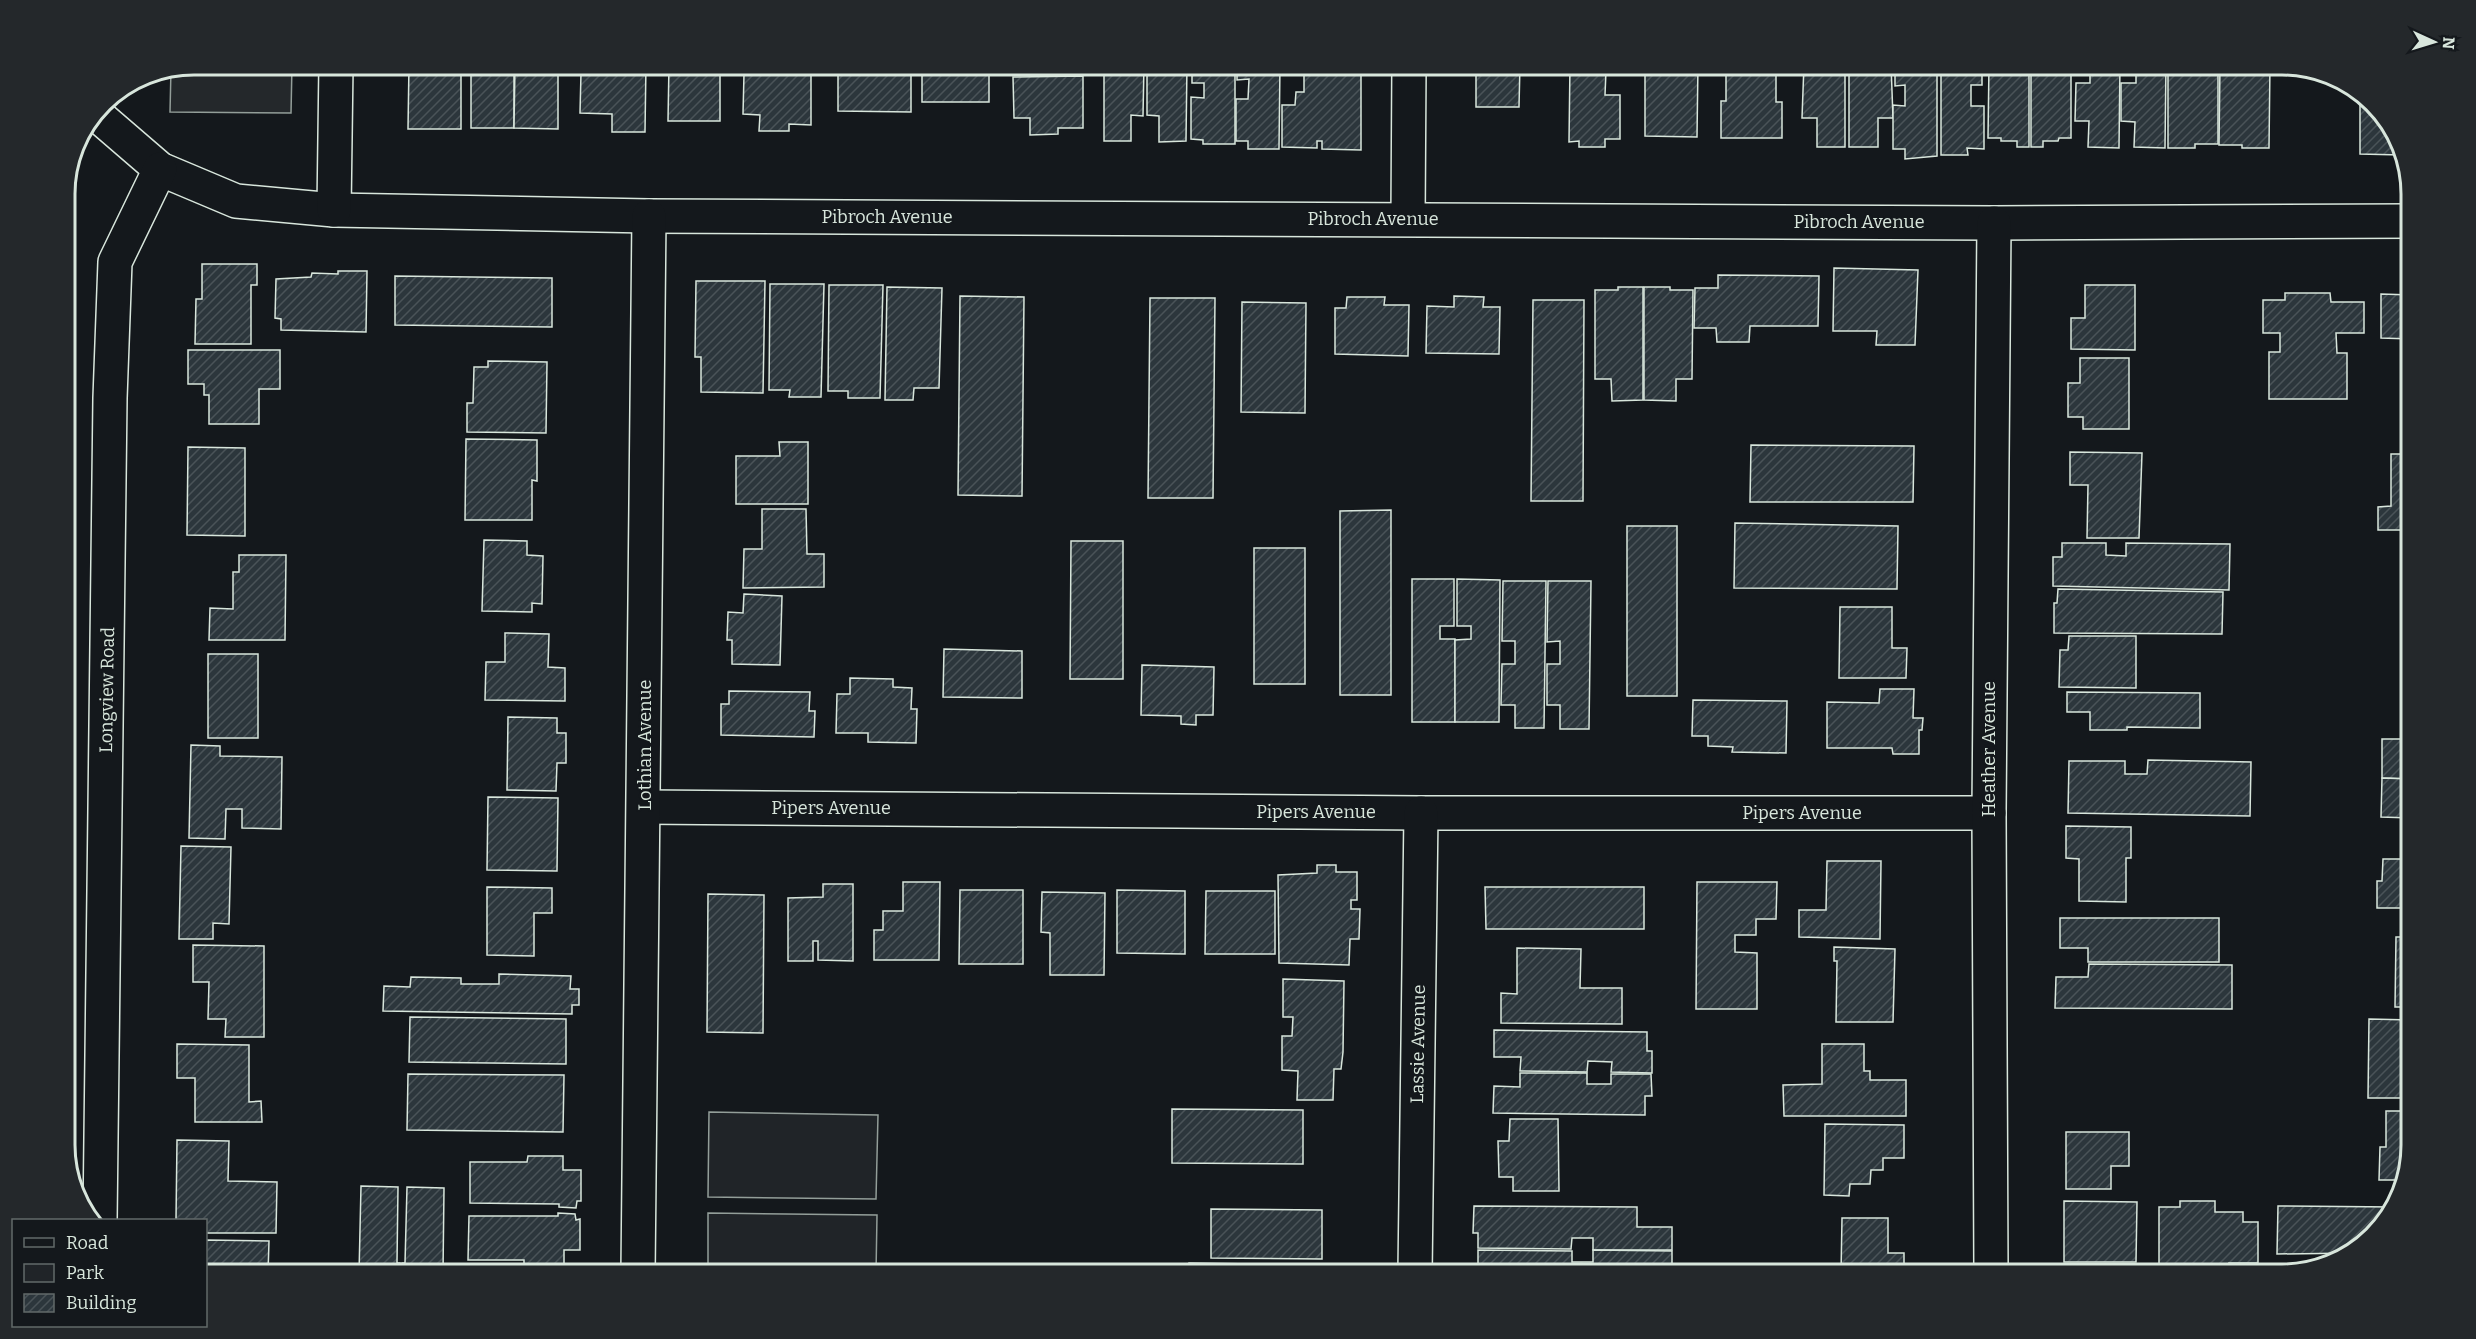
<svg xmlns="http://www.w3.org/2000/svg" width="2476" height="1339" font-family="Bitter,serif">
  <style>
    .green { fill: #202428; stroke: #939e99; stroke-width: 1.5 }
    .parking { fill: #24282b; stroke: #939e99; stroke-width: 1.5 }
    .building { fill: url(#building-hatch); stroke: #d8e6dc; stroke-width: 1.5 }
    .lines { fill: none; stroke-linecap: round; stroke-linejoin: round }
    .street-casing { stroke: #d8e6dc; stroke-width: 36 }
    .street { stroke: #14181c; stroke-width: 33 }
    .labels { text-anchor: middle; stroke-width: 4.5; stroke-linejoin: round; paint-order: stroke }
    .street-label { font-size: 18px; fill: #d8e6dc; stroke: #14181c }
    .rim { fill: none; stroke: #d8e6dc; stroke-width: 3 }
  </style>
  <defs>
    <pattern id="building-hatch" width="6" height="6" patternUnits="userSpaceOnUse" patternTransform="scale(1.5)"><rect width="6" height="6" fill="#2c363c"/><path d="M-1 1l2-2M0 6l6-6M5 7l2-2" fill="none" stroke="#4a5358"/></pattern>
  </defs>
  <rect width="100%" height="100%" fill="#14181c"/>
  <g class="green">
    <path d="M 709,1112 L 878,1115 L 876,1199 L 708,1197 Z"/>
    <path d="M 708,1213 L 877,1215 L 876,1274 L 708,1274 Z"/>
  </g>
  <path class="parking" d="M 194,64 L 292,65 L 291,113 L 170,112 L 171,69 Z"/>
  <g class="building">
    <path d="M 409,64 L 461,64 L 461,129 L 408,129 Z"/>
    <rect x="471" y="64" width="43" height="64"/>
    <path d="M 515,64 L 558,64 L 558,129 L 514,128 Z"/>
    <path d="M 609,64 L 646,64 L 645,132 L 612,132 L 612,114 L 580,113 L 581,73 L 609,74 Z"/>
    <path d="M 669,64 L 720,64 L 720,121 L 668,121 Z"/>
    <path d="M 838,64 L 911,64 L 911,112 L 838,111 Z"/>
    <rect x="922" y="64" width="67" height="38"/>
    <path d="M 1104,64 L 1144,64 L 1143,116 L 1131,115 L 1131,141 L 1104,141 Z"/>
    <path d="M 1147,64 L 1187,64 L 1186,141 L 1159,142 L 1159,116 L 1147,115 Z"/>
    <path d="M 1192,64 L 1235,64 L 1235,144 L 1203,144 L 1203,140 L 1191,139 L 1191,97 L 1204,98 L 1204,83 L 1192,83 Z"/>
    <path d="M 1237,64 L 1280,64 L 1279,149 L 1248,149 L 1248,141 L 1236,141 L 1236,99 L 1248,99 L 1249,79 L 1237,80 Z"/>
    <path d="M 1323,64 L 1361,64 L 1361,150 L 1322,149 L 1322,141 L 1317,141 L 1317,148 L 1282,147 L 1282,105 L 1295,105 L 1296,92 L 1304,92 L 1304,70 L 1323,70 Z"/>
    <path d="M 1476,64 L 1520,64 L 1519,107 L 1476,107 Z"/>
    <path d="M 1570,64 L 1619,64 L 1619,71 L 1606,71 L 1605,95 L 1620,95 L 1620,139 L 1605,139 L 1605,147 L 1579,147 L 1579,141 L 1569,142 Z"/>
    <path d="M 1645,64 L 1698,64 L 1697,137 L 1645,136 Z"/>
    <path d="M 1726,64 L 1760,64 L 1760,67 L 1776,68 L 1776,102 L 1782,102 L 1782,138 L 1721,138 L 1721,101 L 1726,101 Z"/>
    <path d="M 1804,64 L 1845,64 L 1845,147 L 1817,147 L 1817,118 L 1802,118 Z"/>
    <path d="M 1849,64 L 1891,64 L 1893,118 L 1878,118 L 1878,147 L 1849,147 Z"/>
    <path d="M 1895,64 L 1937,64 L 1937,156 L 1905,159 L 1905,149 L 1893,149 L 1893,105 L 1905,106 L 1905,85 L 1895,86 Z"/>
    <path d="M 1941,64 L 1982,64 L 1982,85 L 1971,85 L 1971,106 L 1984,106 L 1984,149 L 1967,148 L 1968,155 L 1941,155 Z"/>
    <path d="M 1989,64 L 2015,64 L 2014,75 L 2029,75 L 2029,147 L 2017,147 L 2017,141 L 2001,141 L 2001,138 L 1988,138 Z"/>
    <path d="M 2045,64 L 2071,64 L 2071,138 L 2059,138 L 2058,141 L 2043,141 L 2043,147 L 2031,147 L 2031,74 L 2045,74 Z"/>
    <path d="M 2090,64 L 2120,64 L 2119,148 L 2088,147 L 2089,121 L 2075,121 L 2076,83 L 2090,83 Z"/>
    <path d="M 2136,64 L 2166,64 L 2165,148 L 2134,147 L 2135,122 L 2121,121 L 2121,83 L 2136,83 Z"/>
    <path d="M 2168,64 L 2218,64 L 2218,144 L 2195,144 L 2195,148 L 2168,148 Z"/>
    <path d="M 2220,64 L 2270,64 L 2269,148 L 2242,148 L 2242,145 L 2219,145 Z"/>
    <path d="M 744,74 L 811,75 L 811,125 L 789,124 L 789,131 L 759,131 L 760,115 L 743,114 Z"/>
    <path d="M 1083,76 L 1083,128 L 1058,128 L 1058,134 L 1030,135 L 1030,118 L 1014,118 L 1013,77 Z"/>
    <path d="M 2360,96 L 2390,122 L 2401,155 L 2360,154 Z"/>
    <path d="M 202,264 L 257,264 L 257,285 L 251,285 L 251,344 L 195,344 L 196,299 L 202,299 Z"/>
    <path d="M 1834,268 L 1918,270 L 1915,345 L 1876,345 L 1877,331 L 1833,331 Z"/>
    <path d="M 338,271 L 367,271 L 366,332 L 281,330 L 281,319 L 275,318 L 276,279 L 311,277 L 312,273 L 338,274 Z"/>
    <path d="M 1718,275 L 1819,276 L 1818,326 L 1750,326 L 1749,342 L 1717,342 L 1716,328 L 1694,328 L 1695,288 L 1718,288 Z"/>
    <path d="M 395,276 L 552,278 L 552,327 L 395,325 Z"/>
    <path d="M 696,281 L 765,281 L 763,393 L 701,392 L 701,357 L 695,357 Z"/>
    <path d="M 770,284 L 824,284 L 821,397 L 789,397 L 790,390 L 769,390 Z"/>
    <path d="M 829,285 L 883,285 L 880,398 L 848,398 L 848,391 L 828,391 Z"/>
    <path d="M 2085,285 L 2135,285 L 2135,350 L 2071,349 L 2071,318 L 2085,318 Z"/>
    <path d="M 887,287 L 942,288 L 939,388 L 914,388 L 913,400 L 885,400 Z"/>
    <path d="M 1618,287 L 1643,287 L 1643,400 L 1612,401 L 1611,379 L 1595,379 L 1595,290 L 1618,290 Z"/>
    <path d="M 1644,287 L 1670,287 L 1670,290 L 1693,290 L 1692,379 L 1676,379 L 1676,401 L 1644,400 Z"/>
    <path d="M 2285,293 L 2330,293 L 2331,302 L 2364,302 L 2364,333 L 2336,333 L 2337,353 L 2347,353 L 2347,399 L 2269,399 L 2269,352 L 2280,352 L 2280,333 L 2263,333 L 2263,300 L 2285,300 Z"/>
    <path d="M 2381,294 L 2411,295 L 2411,339 L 2381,338 Z"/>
    <path d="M 960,296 L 1024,297 L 1022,496 L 958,495 Z"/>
    <path d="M 1454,296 L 1484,297 L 1483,307 L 1500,307 L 1499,354 L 1426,353 L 1427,306 L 1454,307 Z"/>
    <path d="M 1347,297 L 1385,297 L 1384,305 L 1409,305 L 1408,356 L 1335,354 L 1335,308 L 1346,308 Z"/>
    <path d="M 1150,298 L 1215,298 L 1213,498 L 1148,498 Z"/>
    <path d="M 1533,300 L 1584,300 L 1583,501 L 1531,501 Z"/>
    <path d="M 1242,302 L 1306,303 L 1305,413 L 1241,412 Z"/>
    <path d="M 188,350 L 280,350 L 280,389 L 259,389 L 259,424 L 209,424 L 209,395 L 204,395 L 204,384 L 188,384 Z"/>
    <path d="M 2080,358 L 2129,358 L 2129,429 L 2083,429 L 2083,417 L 2068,417 L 2068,383 L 2080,383 Z"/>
    <path d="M 488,361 L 547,362 L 546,433 L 467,432 L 467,403 L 473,403 L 474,367 L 488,367 Z"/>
    <path d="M 466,439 L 537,440 L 537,481 L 532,480 L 532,520 L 465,520 Z"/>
    <path d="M 779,442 L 808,442 L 808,504 L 736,504 L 736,456 L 780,456 Z"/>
    <path d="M 1751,445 L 1914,446 L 1913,502 L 1750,502 Z"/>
    <path d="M 188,447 L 245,448 L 245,536 L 187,535 Z"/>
    <path d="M 2070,452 L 2142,453 L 2139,538 L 2087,538 L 2088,485 L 2070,485 Z"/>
    <path d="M 2391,454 L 2411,454 L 2411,530 L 2378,530 L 2378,507 L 2391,506 Z"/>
    <path d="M 762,509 L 806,509 L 807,554 L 824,554 L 824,587 L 743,588 L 744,549 L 762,549 Z"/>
    <path d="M 1391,510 L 1391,695 L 1340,695 L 1340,511 Z"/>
    <path d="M 1735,523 L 1898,526 L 1897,589 L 1734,588 Z"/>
    <rect x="1627" y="526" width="50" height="170"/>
    <path d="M 484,540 L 527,541 L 527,555 L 543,556 L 542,604 L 532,603 L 532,612 L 482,611 Z"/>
    <path d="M 1071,541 L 1123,541 L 1123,679 L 1070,679 Z"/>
    <path d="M 2062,543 L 2106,543 L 2106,555 L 2126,556 L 2126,543 L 2230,544 L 2229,590 L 2053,586 L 2053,557 L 2062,557 Z"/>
    <rect x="1254" y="548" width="51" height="136"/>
    <rect x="2401" y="548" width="10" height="69"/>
    <path d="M 239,555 L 286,555 L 285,640 L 209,640 L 210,608 L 233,609 L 233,572 L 239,572 Z"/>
    <path d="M 1412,579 L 1454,579 L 1454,626 L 1440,626 L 1440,639 L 1455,639 L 1455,722 L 1412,722 Z"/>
    <path d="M 1457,579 L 1500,580 L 1499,722 L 1455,722 L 1455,640 L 1471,639 L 1471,626 L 1457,626 Z"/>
    <path d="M 1503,581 L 1546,581 L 1544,728 L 1515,728 L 1515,705 L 1501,705 L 1502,664 L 1515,664 L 1515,641 L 1502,641 Z"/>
    <path d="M 1548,581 L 1591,581 L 1589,729 L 1560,729 L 1560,705 L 1547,705 L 1547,664 L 1560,664 L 1560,641 L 1547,642 Z"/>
    <path d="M 2058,589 L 2223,592 L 2222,634 L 2054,633 L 2054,603 L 2057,603 Z"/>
    <path d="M 744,594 L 782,596 L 780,665 L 732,664 L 732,640 L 727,640 L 728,612 L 743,613 Z"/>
    <path d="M 1840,607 L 1892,607 L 1892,648 L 1907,648 L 1906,678 L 1839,678 Z"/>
    <path d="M 505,633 L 549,634 L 548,667 L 565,668 L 565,701 L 485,700 L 486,662 L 505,662 Z"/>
    <path d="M 2069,636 L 2136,636 L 2136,688 L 2059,687 L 2060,650 L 2068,650 Z"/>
    <path d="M 944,649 L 1022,651 L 1022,698 L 943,697 Z"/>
    <rect x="208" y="654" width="50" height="84"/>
    <path d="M 1142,665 L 1214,667 L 1213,715 L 1196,715 L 1196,725 L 1181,724 L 1181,716 L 1141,715 Z"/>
    <path d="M 850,678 L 893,679 L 893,687 L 912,688 L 911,709 L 917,709 L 916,743 L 868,742 L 868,733 L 836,733 L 837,694 L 850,694 Z"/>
    <path d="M 1880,689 L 1914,689 L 1913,718 L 1923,718 L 1922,730 L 1919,730 L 1919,754 L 1893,754 L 1892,748 L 1827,748 L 1827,702 L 1879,703 Z"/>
    <path d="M 729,691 L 810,692 L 809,711 L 815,711 L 814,737 L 721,735 L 721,704 L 729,704 Z"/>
    <path d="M 2067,692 L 2200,693 L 2200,728 L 2127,727 L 2127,730 L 2090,730 L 2090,712 L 2067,712 Z"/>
    <path d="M 1693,700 L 1787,701 L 1786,753 L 1732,752 L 1733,747 L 1708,746 L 1708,736 L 1692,736 Z"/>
    <path d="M 508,717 L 557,718 L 557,733 L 566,733 L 566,763 L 557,763 L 556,791 L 507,790 Z"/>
    <path d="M 2382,739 L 2411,739 L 2411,779 L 2382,778 Z"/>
    <path d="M 191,745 L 220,746 L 220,756 L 282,757 L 281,829 L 242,828 L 242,809 L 226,809 L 225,839 L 189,838 Z"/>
    <path d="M 2148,760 L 2251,762 L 2250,816 L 2068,813 L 2069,761 L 2125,761 L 2125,774 L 2147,774 Z"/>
    <path d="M 2382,778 L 2411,779 L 2411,818 L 2381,817 Z"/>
    <path d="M 488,797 L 558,798 L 557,871 L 487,870 Z"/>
    <path d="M 2066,826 L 2131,827 L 2131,858 L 2126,858 L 2126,902 L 2079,901 L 2079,859 L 2066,858 Z"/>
    <path d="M 181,846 L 231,847 L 229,924 L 213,923 L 213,939 L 179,939 Z"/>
    <path d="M 2383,859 L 2411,859 L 2411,908 L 2377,908 L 2377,881 L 2382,881 Z"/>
    <path d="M 1827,861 L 1881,861 L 1880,939 L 1799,937 L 1799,910 L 1826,910 Z"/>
    <path d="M 1317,865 L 1336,865 L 1336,872 L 1357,872 L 1357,900 L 1351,900 L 1351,909 L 1360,909 L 1359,939 L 1350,939 L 1349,965 L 1279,963 L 1278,875 L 1317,873 Z"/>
    <path d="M 903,882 L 940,882 L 939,960 L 874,960 L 874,930 L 883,930 L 883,911 L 903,911 Z"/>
    <path d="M 1697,882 L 1777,882 L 1776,919 L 1756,919 L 1756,935 L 1735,935 L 1735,952 L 1757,953 L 1757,1009 L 1696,1009 Z"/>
    <path d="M 823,884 L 853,884 L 853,961 L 818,960 L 818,941 L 813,941 L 813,961 L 788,961 L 788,898 L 823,897 Z"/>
    <path d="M 487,887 L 552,888 L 552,913 L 534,913 L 534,956 L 487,955 Z"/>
    <path d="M 1485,887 L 1644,887 L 1644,929 L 1486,929 Z"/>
    <path d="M 960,890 L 1023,890 L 1023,964 L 959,964 Z"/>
    <path d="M 1117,890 L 1185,891 L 1185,954 L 1117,953 Z"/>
    <path d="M 1206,891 L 1275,891 L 1275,954 L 1205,954 Z"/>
    <path d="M 1042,892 L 1105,893 L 1104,975 L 1050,975 L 1050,933 L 1041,932 Z"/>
    <path d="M 708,894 L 764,895 L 763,1033 L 707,1032 Z"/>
    <path d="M 2060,918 L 2219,918 L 2219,962 L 2088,962 L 2088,948 L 2060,948 Z"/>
    <path d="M 2396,937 L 2411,937 L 2411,1007 L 2395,1007 Z"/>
    <path d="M 193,945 L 264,946 L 264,1037 L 225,1037 L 226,1019 L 208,1019 L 209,982 L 193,982 Z"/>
    <path d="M 1834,947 L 1895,949 L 1893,1022 L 1836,1022 L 1837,961 L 1834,961 Z"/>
    <path d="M 1517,948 L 1581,949 L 1580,988 L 1622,988 L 1622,1024 L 1501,1023 L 1501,993 L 1517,994 Z"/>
    <path d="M 2089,964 L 2232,965 L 2232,1009 L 2055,1008 L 2056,977 L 2088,977 Z"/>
    <path d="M 499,974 L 571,976 L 570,989 L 579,989 L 579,1005 L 572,1005 L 572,1014 L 383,1011 L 384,986 L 410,987 L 411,977 L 461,978 L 461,984 L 499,984 Z"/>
    <path d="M 1283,979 L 1344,981 L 1343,1052 L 1341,1069 L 1334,1069 L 1333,1100 L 1297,1100 L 1298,1071 L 1282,1070 L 1282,1036 L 1292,1036 L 1293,1017 L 1283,1017 Z"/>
    <path d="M 410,1017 L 566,1019 L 566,1064 L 409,1062 Z"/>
    <path d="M 2369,1019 L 2411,1020 L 2411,1098 L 2368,1098 Z"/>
    <path d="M 1494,1030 L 1647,1032 L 1647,1051 L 1652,1051 L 1652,1073 L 1611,1072 L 1612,1062 L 1588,1061 L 1587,1072 L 1520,1071 L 1521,1057 L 1494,1057 Z"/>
    <path d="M 177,1044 L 249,1045 L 249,1102 L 261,1101 L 262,1122 L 195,1122 L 195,1078 L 177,1078 Z"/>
    <path d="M 1822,1044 L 1864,1044 L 1864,1071 L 1870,1071 L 1870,1080 L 1906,1080 L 1906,1116 L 1784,1116 L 1783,1085 L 1822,1084 Z"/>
    <path d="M 1520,1073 L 1587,1073 L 1587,1084 L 1611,1084 L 1611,1074 L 1651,1074 L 1652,1096 L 1645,1096 L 1645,1115 L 1493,1113 L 1494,1086 L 1520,1087 Z"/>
    <path d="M 408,1074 L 564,1075 L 563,1132 L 407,1130 Z"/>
    <path d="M 1172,1109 L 1303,1110 L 1303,1164 L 1172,1163 Z"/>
    <path d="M 2386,1111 L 2411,1111 L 2412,1145 L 2403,1180 L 2379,1180 L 2380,1147 L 2386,1147 Z"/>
    <path d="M 1510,1119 L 1558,1119 L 1559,1191 L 1513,1191 L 1513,1177 L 1499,1177 L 1498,1141 L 1509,1141 Z"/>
    <path d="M 1825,1124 L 1904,1125 L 1904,1158 L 1883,1158 L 1883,1170 L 1871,1170 L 1870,1184 L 1850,1184 L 1849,1196 L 1824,1195 Z"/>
    <path d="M 2066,1132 L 2129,1132 L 2129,1166 L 2111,1166 L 2111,1189 L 2066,1189 Z"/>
    <path d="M 177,1140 L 229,1141 L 228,1181 L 277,1182 L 276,1233 L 206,1233 L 206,1220 L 176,1220 Z"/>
    <path d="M 528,1156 L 563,1156 L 563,1170 L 581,1170 L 581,1201 L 577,1201 L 576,1208 L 559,1207 L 559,1204 L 470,1203 L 470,1162 L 527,1162 Z"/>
    <path d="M 361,1186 L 398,1187 L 397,1263 L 400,1263 L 400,1274 L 359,1274 Z"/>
    <path d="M 407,1187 L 444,1188 L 443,1274 L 401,1274 L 402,1263 L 405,1263 Z"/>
    <path d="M 2064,1201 L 2137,1202 L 2136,1262 L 2064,1262 Z"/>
    <path d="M 2180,1201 L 2215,1201 L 2215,1212 L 2243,1212 L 2243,1222 L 2258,1222 L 2258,1263 L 2229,1263 L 2230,1274 L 2159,1274 L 2159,1207 L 2180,1207 Z"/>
    <path d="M 1474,1206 L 1637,1207 L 1637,1227 L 1672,1227 L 1672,1250 L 1593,1250 L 1593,1238 L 1572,1238 L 1571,1249 L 1478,1248 L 1478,1233 L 1473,1233 Z"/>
    <path d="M 2278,1206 L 2394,1207 L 2354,1253 L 2277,1254 Z"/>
    <path d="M 1211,1209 L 1322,1210 L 1322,1259 L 1211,1258 Z"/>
    <path d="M 558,1213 L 575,1214 L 576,1220 L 580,1219 L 580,1250 L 564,1250 L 564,1266 L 524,1265 L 524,1260 L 468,1260 L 469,1216 L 558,1216 Z"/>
    <path d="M 1842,1218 L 1888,1218 L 1888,1253 L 1904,1253 L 1904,1274 L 1841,1274 Z"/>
    <path d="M 206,1240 L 269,1241 L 268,1274 L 206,1274 Z"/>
    <path d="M 1478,1250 L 1572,1251 L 1572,1262 L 1593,1262 L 1593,1250 L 1672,1251 L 1672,1274 L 1473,1274 L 1473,1266 L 1478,1266 Z"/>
    <path d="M 1189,1263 L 1322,1265 L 1322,1274 L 1189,1274 Z"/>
  </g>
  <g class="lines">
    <g class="street-casing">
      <g id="street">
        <path d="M 95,113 L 160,169 L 236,201 L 334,210 L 649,216 L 1994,223 L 2411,221"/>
        <path d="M 334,210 L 336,64"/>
        <path d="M 1408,219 L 1409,64"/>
        <path d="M 644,807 L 1421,813 L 1989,813"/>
        <path d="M 100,1220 L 110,398 L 115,262 L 160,169"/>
        <path d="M 638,1274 L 649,216"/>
        <path d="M 1415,1274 L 1421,813"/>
        <path d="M 1991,1274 L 1989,813 L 1994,223"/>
      </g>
    </g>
    <use href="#street" class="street"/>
  </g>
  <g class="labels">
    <g class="street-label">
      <text x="887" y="223">Pibroch Avenue</text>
      <text x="1373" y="225">Pibroch Avenue</text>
      <text x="1859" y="228">Pibroch Avenue</text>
      <text transform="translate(107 690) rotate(-89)" y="6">Longview Road</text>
      <text transform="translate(645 745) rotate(-90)" y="6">Lothian Avenue</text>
      <text transform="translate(1989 749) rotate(-90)" y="6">Heather Avenue</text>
      <text x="831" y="814">Pipers Avenue</text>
      <text x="1316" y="818">Pipers Avenue</text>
      <text x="1802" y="819">Pipers Avenue</text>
      <text transform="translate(1418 1044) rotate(-89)" y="6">Lassie Avenue</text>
    </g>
  </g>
  <path d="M0 0H2476V1339H0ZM194 75H2282A119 119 0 0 1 2401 194V1145A119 119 0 0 1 2282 1264H194A119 119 0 0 1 75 1145V194A119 119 0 0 1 194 75Z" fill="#24282b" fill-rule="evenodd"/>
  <path class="rim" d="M194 75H2282A119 119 0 0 1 2401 194V1145A119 119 0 0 1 2282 1264H194A119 119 0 0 1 75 1145V194A119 119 0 0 1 194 75Z"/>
  <rect x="12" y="1219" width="195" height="108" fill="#14181c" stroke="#626a69" stroke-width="1.5"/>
  <rect x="24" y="1238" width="30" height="9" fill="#14181c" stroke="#626a69" stroke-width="1.5"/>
  <text x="66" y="1249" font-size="18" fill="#d8e6dc">Road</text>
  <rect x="24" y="1264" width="30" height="18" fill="#202428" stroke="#626a69" stroke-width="1.5"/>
  <text x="66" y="1279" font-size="18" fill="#d8e6dc">Park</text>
  <rect x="24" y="1294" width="30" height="18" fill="url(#building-hatch)" stroke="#626a69" stroke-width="1.5"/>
  <text x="66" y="1309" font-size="18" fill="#d8e6dc">Building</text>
  <g transform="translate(2434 42) rotate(94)" stroke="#14181c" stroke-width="4.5" paint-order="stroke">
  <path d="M0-4.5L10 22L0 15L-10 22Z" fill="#d8e6dc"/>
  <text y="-9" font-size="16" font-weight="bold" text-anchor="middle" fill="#d8e6dc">N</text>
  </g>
</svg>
